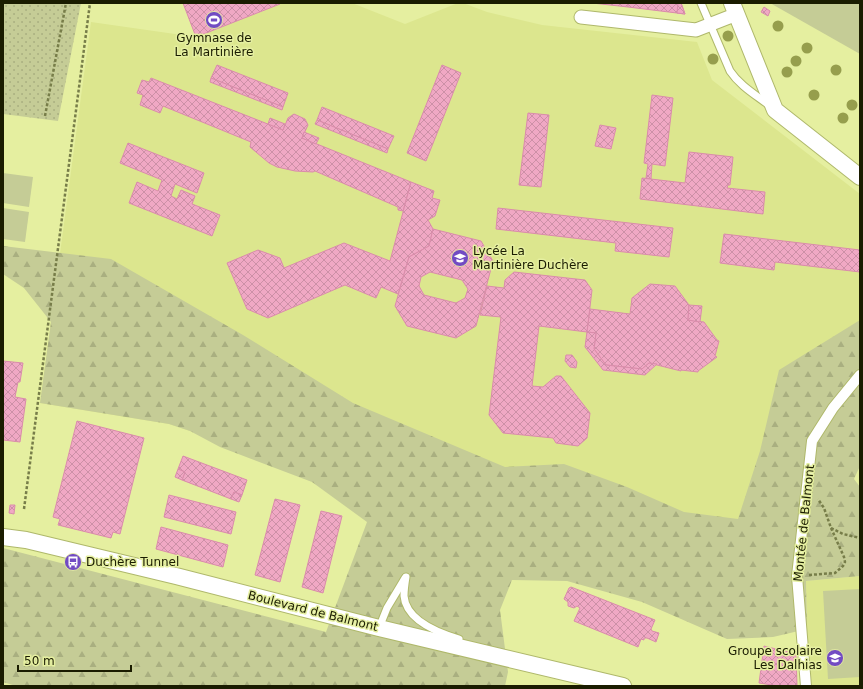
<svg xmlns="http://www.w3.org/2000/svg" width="863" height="689" font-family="'DejaVu Sans',sans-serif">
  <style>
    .built { fill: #dce68e }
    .green { fill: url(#green-dots) }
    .forest { fill: url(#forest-firs) }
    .pitch { fill: #c5cc96 }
    .building { fill: url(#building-cross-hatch); stroke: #da8cab; fill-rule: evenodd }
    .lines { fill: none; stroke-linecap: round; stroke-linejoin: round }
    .service-casing { stroke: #afb86b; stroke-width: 9 }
    .pedestrian-casing { stroke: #afb86b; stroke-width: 12 }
    .minor-casing { stroke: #afb86b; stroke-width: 15 }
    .tertiary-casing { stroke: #afb86b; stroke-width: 18 }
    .path { stroke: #777d49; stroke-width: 2.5; stroke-dasharray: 3 2; stroke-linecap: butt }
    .service { stroke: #fff; stroke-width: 7 }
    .pedestrian { stroke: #fff; stroke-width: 10 }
    .minor { stroke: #fff; stroke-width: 13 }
    .tertiary { stroke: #fff; stroke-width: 16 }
    .tree { fill: #969e4d }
    .labels { text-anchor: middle; stroke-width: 3; stroke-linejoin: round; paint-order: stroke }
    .poi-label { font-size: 12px; fill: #1a1c00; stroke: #e5efa0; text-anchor: start }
    .street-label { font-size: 12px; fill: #1a1c00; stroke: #e5efa0 }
  </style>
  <defs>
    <pattern id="green-dots" width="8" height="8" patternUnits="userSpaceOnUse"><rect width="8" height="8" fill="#c5cc96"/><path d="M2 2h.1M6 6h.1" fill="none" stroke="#a9af80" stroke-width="1.8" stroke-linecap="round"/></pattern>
    <pattern id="forest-firs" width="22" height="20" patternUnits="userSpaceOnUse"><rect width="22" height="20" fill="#c5cc96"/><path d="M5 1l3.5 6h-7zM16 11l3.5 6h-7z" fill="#a9af80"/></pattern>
    <pattern id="building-cross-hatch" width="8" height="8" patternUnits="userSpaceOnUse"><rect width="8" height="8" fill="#f0a8c4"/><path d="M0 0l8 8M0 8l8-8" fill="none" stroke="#cd90a7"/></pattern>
  </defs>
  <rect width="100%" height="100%" fill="#e5efa0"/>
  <g class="built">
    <path d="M 282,3 L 352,3 L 405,24 L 458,3 L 463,3 L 487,12 L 542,25 L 697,42 L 712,80 L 860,194 L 860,352 L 787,547 L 190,431 L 169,424 L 40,403 L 91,22 L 196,37 Z"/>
    <path d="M 860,576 L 860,686 L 812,686 L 807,629 L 806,581 Z"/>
  </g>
  <path class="green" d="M 3,3 L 81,3 L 58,121 L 3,114 Z"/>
  <path class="forest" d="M 3,246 L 111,259 L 243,335 L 353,403 L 505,467 L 564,464 L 627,487 L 684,512 L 738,519 L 760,451 L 779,370 L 860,320 L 860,466 L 854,479 L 860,487 L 860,576 L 806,581 L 807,629 L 773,637 L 727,639 L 642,602 L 567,581 L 512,580 L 500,610 L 508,672 L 505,686 L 16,686 L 3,682 L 3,548 L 326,632 L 367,522 L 312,482 L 220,447 L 190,431 L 169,424 L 40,403 L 51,322 L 24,288 L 3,274 Z"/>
  <g class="pitch">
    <path d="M 770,3 L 860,3 L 860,54 Z"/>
    <path d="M 3,173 L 33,177 L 29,207 L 3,203 Z"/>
    <path d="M 3,208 L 29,212 L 25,242 L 3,239 Z"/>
    <path d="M 860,589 L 860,677 L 828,679 L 823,591 Z"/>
  </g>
  <g class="building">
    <path d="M 183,3 L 280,3 L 280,4 L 196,37 Z"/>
    <path d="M 592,3 L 628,3 L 628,7 Z"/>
    <path d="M 628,3 L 681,3 L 685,14 L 628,7 Z"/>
    <path d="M 678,3 L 681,3 L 685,14 L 677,13 Z"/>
    <path d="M 764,7 L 770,11 L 768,16 L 761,12 Z"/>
    <path d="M 217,65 L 288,93 L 283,107 L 211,78 Z"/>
    <path d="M 442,65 L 461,73 L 426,161 L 407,153 Z"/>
    <path d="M 151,78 L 283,130 L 288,118 L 294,114 L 305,119 L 308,125 L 302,138 L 411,182 L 403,211 L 398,210 L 398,207 L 315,171 L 313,172 L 295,171 L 277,167 L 269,163 L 250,147 L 251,142 L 163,106 L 160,113 L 140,105 L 143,95 L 137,93 L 142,80 L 149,82 Z"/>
    <path d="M 211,78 L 283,107 L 282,110 L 210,82 Z"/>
    <path d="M 652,95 L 673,98 L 665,166 L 652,164 L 651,179 L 646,178 L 648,164 L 644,163 Z"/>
    <path d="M 322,107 L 394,136 L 388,149 L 317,120 Z"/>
    <path d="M 528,113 L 549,115 L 541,187 L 519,185 Z"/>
    <path d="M 270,118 L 285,124 L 283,130 L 268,124 Z"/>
    <path d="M 317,120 L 388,149 L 387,153 L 315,124 Z"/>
    <path d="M 600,125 L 616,128 L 611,149 L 595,146 Z"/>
    <path d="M 304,132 L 319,138 L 316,144 L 302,138 Z"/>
    <path d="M 128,143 L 204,173 L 197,193 L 175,184 L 171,196 L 177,199 L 181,190 L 195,196 L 192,204 L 220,215 L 212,236 L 129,203 L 137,182 L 158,191 L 162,180 L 120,163 Z"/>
    <path d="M 689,152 L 733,157 L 730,185 L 728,185 L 727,188 L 765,192 L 763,214 L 640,199 L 642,178 L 685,183 Z"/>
    <path d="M 411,182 L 434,191 L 432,198 L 440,200 L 435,216 L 428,220 L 433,229 L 429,246 L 409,257 L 398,294 L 381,287 L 376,298 L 345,285 L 268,318 L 247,309 L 227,263 L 258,250 L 280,258 L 284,268 L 344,243 L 390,261 Z"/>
    <path d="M 498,208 L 673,228 L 669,257 L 615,251 L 616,243 L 496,229 Z"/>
    <path d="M 433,229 L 481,241 L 493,261 L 476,326 L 456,338 L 407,326 L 395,306 L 409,257 L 429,246 ZM 430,272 L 462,280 L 468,289 L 465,298 L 456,303 L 424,295 L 419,286 L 421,277 Z"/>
    <path d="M 724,234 L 860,250 L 860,272 L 775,262 L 774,270 L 720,263 Z"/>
    <path d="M 514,272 L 585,280 L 592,290 L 587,332 L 539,326 L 532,386 L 543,387 L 556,376 L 561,376 L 590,413 L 587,438 L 578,446 L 556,443 L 553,438 L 503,433 L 489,415 L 501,317 L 480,315 L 487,286 L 504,288 L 505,280 Z"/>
    <path d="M 650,284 L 675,286 L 689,305 L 688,320 L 704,322 L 717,340 L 719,341 L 715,356 L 717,357 L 698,371 L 698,372 L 681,370 L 681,371 L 649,363 L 642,369 L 606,365 L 594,349 L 596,333 L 587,332 L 590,309 L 630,314 L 632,298 Z"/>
    <path d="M 689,305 L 702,306 L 700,322 L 688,320 Z"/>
    <path d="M 587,332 L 596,333 L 594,349 L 606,365 L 642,369 L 649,363 L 657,364 L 645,375 L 603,370 L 585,347 Z"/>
    <path d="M 566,355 L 572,355 L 577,362 L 576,368 L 570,367 L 565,361 Z"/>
    <path d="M 3,361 L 23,363 L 20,382 L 18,382 L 15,397 L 26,399 L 20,442 L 3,440 Z"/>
    <path d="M 77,421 L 144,438 L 120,534 L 113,532 L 111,538 L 58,525 L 60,519 L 53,517 Z"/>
    <path d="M 183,456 L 247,480 L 242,495 L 234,492 L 231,499 L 182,480 L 185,472 L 178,469 Z"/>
    <path d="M 178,469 L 185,472 L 182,480 L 175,477 Z"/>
    <path d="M 234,492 L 242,495 L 239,502 L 231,499 Z"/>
    <path d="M 169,495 L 236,512 L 231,534 L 164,517 Z"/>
    <path d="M 275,499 L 300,505 L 280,582 L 255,575 Z"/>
    <path d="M 10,505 L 15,505 L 14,514 L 9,513 Z"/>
    <path d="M 321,511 L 342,516 L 323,593 L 302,587 Z"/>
    <path d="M 161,527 L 228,545 L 223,567 L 156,549 Z"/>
    <path d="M 571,587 L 655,620 L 651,629 L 652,631 L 659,633 L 656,642 L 647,638 L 644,638 L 644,640 L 641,639 L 638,647 L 574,621 L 580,608 L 577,606 L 574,608 L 568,606 L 568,602 L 564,599 L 569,588 Z"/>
    <path d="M 764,646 L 796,654 L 797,686 L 778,686 L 759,683 Z"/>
  </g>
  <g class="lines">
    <g class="service-casing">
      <g id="service">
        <path d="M 701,3 L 730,71 C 740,86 756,95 770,106"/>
        <path d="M 406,577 C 405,583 404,590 404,596 C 406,620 439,633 459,639"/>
        <path d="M 379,628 L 387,608 L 405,578"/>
      </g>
    </g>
    <g class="pedestrian-casing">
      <path id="pedestrian" d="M 806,686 L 797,576 L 812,441 L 833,408 L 860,375"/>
    </g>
    <g class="minor-casing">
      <path id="minor" d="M 581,17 L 696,30 L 737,14"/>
    </g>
    <g class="tertiary-casing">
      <g id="tertiary">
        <path d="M 732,3 L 775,110 L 860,177"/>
        <path d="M 3,537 L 26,540 L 176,576 L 379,628 L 623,686"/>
      </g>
    </g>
    <g class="path">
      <path d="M 45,116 L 66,3"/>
      <path d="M 24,509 L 90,3"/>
      <path d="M 831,528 L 843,534 L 860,538"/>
      <path d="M 809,575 L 835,573 L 843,566 L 845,562 L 844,557 L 831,528 L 824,508 L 818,499"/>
    </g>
    <use href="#service" class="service"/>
    <use href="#pedestrian" class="pedestrian"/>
    <use href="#minor" class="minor"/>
    <use href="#tertiary" class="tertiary"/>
  </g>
  <g class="tree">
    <circle cx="778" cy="26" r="5.5"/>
    <circle cx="728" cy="36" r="5.5"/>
    <circle cx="807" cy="48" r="5.5"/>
    <circle cx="713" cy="59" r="5.5"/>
    <circle cx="796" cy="61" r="5.5"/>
    <circle cx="836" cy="70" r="5.5"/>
    <circle cx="787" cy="72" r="5.5"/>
    <circle cx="814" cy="95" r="5.5"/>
    <circle cx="852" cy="105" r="5.5"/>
    <circle cx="843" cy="118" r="5.5"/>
  </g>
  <defs>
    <g id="stadium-disc" transform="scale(0.9)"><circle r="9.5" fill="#724bc3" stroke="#e5efa0"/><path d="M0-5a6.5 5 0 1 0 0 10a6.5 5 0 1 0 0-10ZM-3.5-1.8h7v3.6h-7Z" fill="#fff"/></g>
    <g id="school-disc" transform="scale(0.9)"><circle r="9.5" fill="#724bc3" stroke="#e5efa0"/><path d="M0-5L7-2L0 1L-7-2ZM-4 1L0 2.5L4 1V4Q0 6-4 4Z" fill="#fff"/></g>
    <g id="bus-disc" transform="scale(0.9)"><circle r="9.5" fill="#724bc3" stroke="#e5efa0"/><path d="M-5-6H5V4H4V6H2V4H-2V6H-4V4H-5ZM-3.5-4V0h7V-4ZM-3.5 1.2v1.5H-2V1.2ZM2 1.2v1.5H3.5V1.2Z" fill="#fff"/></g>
  </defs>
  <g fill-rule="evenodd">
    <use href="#stadium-disc" x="214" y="20"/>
    <use href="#school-disc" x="460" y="258"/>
    <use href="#bus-disc" x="73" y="562"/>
    <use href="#school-disc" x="835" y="658"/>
  </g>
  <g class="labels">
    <g class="poi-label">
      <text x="214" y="42" text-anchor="middle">Gymnase de<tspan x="214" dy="14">La Martinière</tspan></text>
      <text x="473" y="255">Lycée La<tspan x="473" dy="14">Martinière Duchère</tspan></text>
      <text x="86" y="566">Duchère Tunnel</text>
      <text x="822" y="655" text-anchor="end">Groupe scolaire<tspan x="822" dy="14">Les Dalhias</tspan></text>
    </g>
    <g class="street-label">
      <text transform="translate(804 523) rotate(-84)" y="4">Montée de Balmont</text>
      <text transform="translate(313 611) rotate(14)" y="4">Boulevard de Balmont</text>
    </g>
  </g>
  <rect width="863" height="689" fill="none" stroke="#1a1c00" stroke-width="8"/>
  <path d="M18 665v6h113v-6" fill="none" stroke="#1a1c00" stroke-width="2"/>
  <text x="24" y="665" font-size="12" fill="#1a1c00" stroke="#e5efa0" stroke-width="3" paint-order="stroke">50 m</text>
</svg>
